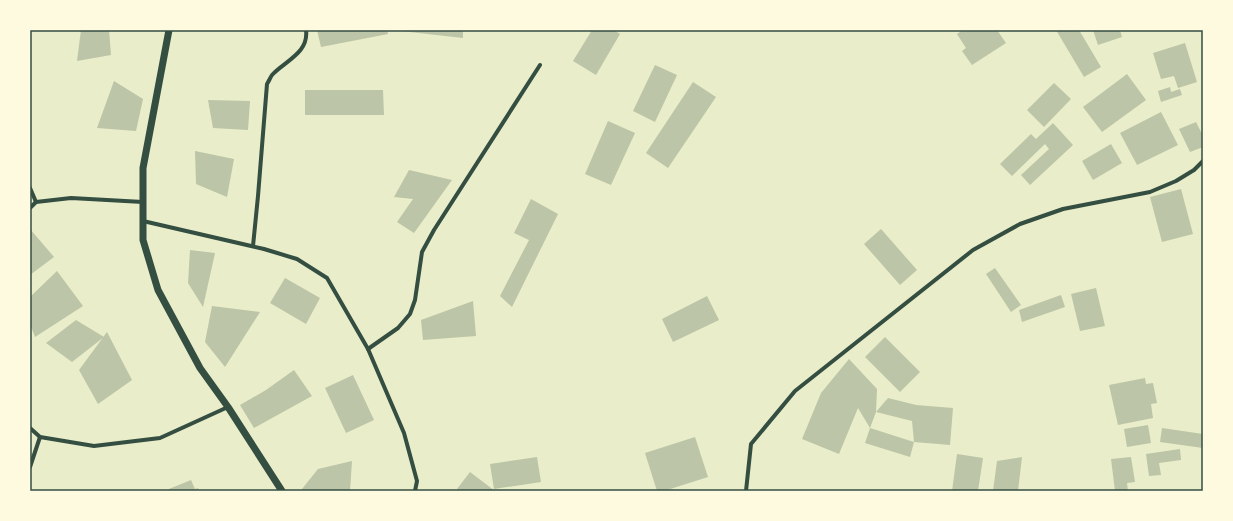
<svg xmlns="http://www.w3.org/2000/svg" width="1233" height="521" font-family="'Public Sans',sans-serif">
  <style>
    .building { fill: #bcc5a7 }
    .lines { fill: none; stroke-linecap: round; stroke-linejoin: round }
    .minor { stroke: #344e41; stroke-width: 4 }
    .tertiary { stroke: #344e41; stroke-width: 7 }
    .neatline { fill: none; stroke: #344e41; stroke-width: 1.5 }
  </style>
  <rect width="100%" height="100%" fill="#e9edc9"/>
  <g class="building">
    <path d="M 81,30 L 109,30 L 111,55 L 77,61 Z"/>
    <path d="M 317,30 L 387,30 L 388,34 L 321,47 Z"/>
    <path d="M 401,30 L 463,30 L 463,38 L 401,31 Z"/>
    <path d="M 592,30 L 614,30 L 620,34 L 596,75 L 573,61 Z"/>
    <path d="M 963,30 L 997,30 L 1006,43 L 972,65 L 962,51 L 966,48 L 957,34 Z"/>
    <path d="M 1056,30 L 1079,30 L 1101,67 L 1084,77 Z"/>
    <path d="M 1093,30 L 1120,30 L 1122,37 L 1098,45 Z"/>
    <path d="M 1185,43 L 1197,82 L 1178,88 L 1174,76 L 1161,79 L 1153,53 Z"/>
    <path d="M 655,65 L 677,75 L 655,122 L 633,111 Z"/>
    <path d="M 1127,74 L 1146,100 L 1102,132 L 1083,107 Z"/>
    <path d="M 114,81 L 143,99 L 136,131 L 97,128 Z"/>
    <path d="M 693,82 L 716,97 L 668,168 L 646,153 Z"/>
    <path d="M 1054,83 L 1071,99 L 1044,127 L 1027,110 Z"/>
    <path d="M 1170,87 L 1171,92 L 1180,89 L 1182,95 L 1161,102 L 1158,91 Z"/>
    <path d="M 305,90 L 383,90 L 384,115 L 305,115 Z"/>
    <path d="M 208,100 L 250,101 L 248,130 L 213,128 Z"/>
    <path d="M 1161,112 L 1178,145 L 1137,165 L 1120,133 Z"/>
    <path d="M 608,121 L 635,133 L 611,185 L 585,174 Z"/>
    <path d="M 1196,122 L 1203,136 L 1203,147 L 1190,152 L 1179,129 Z"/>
    <path d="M 1053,123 L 1073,145 L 1030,185 L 1021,175 L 1049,149 L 1045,144 L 1012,176 L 1000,164 L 1031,134 L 1036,139 Z"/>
    <path d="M 1111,144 L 1122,163 L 1093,180 L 1082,161 Z"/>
    <path d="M 195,151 L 234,159 L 227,197 L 196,184 Z"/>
    <path d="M 409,170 L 452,180 L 414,233 L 397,222 L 413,199 L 394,197 Z"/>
    <path d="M 1181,189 L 1193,234 L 1162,242 L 1150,197 Z"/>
    <path d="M 531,199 L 558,214 L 512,307 L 500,296 L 529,240 L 514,233 Z"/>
    <path d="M 30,229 L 54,257 L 30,275 Z"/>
    <path d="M 881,229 L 917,270 L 900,285 L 864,244 Z"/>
    <path d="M 190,250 L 215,253 L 203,307 L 188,283 Z"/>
    <path d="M 995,268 L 1021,305 L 1011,312 L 986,274 Z"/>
    <path d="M 57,271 L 83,306 L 35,337 L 30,324 L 30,297 Z"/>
    <path d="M 285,278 L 320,298 L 306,324 L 270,303 Z"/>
    <path d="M 1096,288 L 1105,326 L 1080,331 L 1071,294 Z"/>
    <path d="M 1061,295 L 1065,307 L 1022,322 L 1019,310 Z"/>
    <path d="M 707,296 L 719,320 L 673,342 L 662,319 Z"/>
    <path d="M 473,301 L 476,336 L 423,340 L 421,320 Z"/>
    <path d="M 212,306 L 260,312 L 225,367 L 205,342 Z"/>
    <path d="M 76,320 L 104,337 L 72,362 L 46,343 Z"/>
    <path d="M 107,332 L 132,380 L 98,404 L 79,370 Z"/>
    <path d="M 885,337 L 920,372 L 900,392 L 865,357 Z"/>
    <path d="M 849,359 L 877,389 L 876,412 L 870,428 L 858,408 L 839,454 L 802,439 L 821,393 Z"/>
    <path d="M 294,370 L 312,396 L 254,428 L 240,405 L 266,390 Z"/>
    <path d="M 353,375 L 374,420 L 346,433 L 325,388 Z"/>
    <path d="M 1145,378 L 1146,384 L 1153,383 L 1157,403 L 1151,404 L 1153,418 L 1118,425 L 1109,385 Z"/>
    <path d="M 888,398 L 916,405 L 953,408 L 950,445 L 914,442 L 912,421 L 876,412 Z"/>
    <path d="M 1148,425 L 1151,443 L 1127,447 L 1124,429 Z"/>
    <path d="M 870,428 L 914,442 L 910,457 L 865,443 Z"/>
    <path d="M 1162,428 L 1203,434 L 1203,448 L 1160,442 Z"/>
    <path d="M 695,437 L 708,477 L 664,491 L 657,491 L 645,453 Z"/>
    <path d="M 1180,449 L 1181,460 L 1159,463 L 1161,475 L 1149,476 L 1146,454 Z"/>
    <path d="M 957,454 L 983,458 L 978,491 L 952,491 Z"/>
    <path d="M 537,457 L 541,482 L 494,489 L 490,464 Z"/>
    <path d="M 1022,457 L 1018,491 L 993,491 L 997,461 Z"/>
    <path d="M 1131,457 L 1135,482 L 1127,483 L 1128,491 L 1115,491 L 1111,459 Z"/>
    <path d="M 352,461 L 350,491 L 303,491 L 302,489 L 318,469 Z"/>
    <path d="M 470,472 L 495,491 L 460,491 L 457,489 Z"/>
    <path d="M 191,480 L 195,489 L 198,488 L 199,491 L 164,491 Z"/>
  </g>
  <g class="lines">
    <g class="minor">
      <path d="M 30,188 L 36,202"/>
      <path d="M 30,208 L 36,202 L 71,198 L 143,202"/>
      <path d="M 143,221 L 264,249 L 297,259 L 327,278 L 368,349 L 404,433 L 417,481 L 415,491"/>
      <path d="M 253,246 L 258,196 L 267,84 C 269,81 270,78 272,75 C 285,61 309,53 306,30"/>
      <path d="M 368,349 L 398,328 L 410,314 L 415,300 L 422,252 L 434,230 L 540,65"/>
      <path d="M 30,428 L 40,437 L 94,446 L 160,438 L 228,407"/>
      <path d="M 30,467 L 40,437"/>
      <path d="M 746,491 L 751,444 L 795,391 L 973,250 L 1020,224 L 1063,209 L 1150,192 L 1176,181 L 1194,170 L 1203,161"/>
    </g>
    <path class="tertiary" d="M 169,30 L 143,168 L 143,240 L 158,290 L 200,368 L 228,407 L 282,491"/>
  </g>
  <rect width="1233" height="521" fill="none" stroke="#fefae0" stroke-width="62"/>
  <rect x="31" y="31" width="1171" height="459" class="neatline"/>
</svg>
